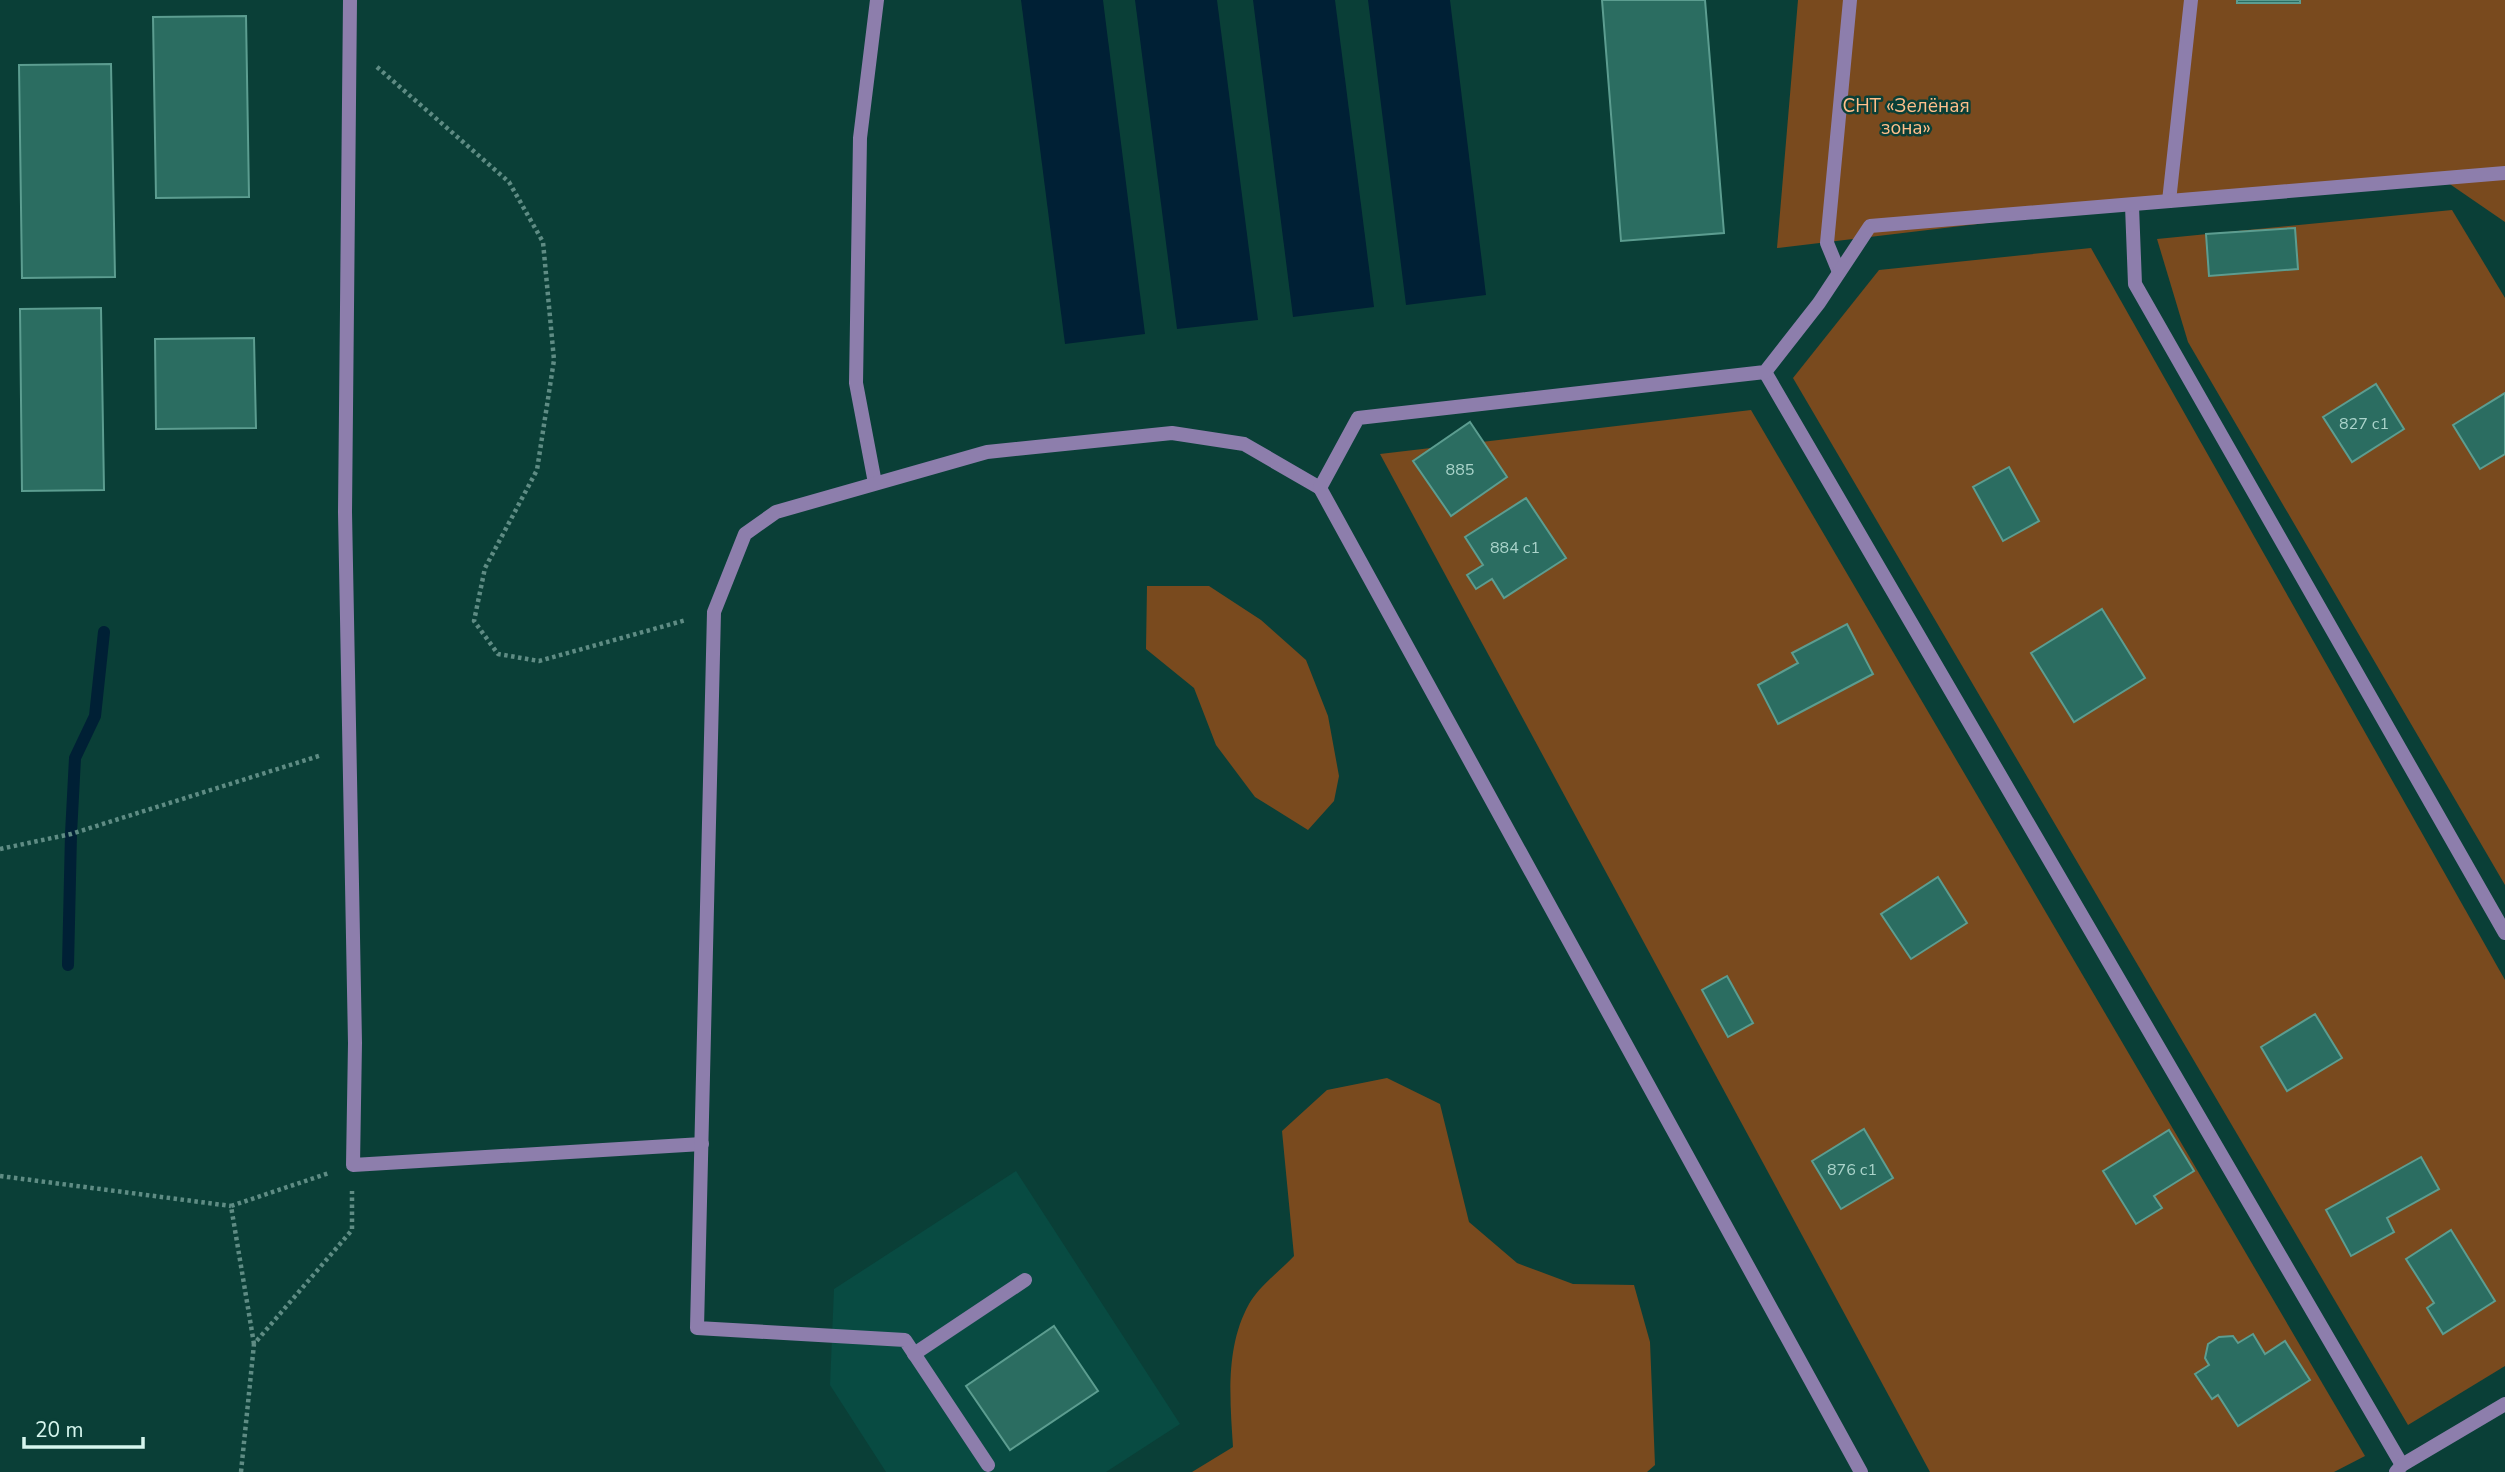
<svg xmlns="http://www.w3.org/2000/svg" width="2505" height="1472" font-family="'Nunito Sans',sans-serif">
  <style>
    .built { fill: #084b42 }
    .green { fill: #794a1e }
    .water { fill: #002035 }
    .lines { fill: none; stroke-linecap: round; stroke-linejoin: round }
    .stream { stroke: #002035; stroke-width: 12 }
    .building { fill: #2b6d61; stroke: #5c9d90; stroke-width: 2 }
    .path { stroke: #5f8c84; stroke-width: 4.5; stroke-dasharray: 3.5 3.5; stroke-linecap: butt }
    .service { stroke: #8d7eac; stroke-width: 14 }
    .minor { stroke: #8d7eac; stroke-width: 14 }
    .labels { text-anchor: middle; stroke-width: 5; stroke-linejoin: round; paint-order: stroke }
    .number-label { font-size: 16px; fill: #abd4cb }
    .park-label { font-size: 19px; fill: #ffbf8b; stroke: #0a3f37 }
  </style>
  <rect width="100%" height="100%" fill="#0a3f37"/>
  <path class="built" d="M 1016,1171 L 1180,1424 L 1106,1472 L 886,1472 L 830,1385 L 834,1289 Z"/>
  <g class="green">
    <path d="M 1798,0 L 2505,0 L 2505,222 L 2441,178 L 2169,201 L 1777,248 Z"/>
    <path d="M 2452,210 L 2505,298 L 2505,885 L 2188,342 L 2157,239 Z"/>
    <path d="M 2091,248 L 2505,980 L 2505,1366 L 2408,1425 L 1793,378 L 1879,270 Z"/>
    <path d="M 1751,410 L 2365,1456 L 2334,1472 L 1930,1472 L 1380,454 Z"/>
    <path d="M 1147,586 L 1209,586 L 1261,620 L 1306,660 L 1328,716 L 1339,776 L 1334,801 L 1308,830 L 1255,797 L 1216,745 L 1194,688 L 1146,649 Z"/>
    <path d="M 1387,1078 L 1440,1104 L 1469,1222 L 1517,1263 L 1573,1284 L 1634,1285 L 1650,1342 L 1655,1465 L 1647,1472 L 1192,1472 L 1233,1447 C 1230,1400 1225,1347 1249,1304 C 1259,1286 1280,1271 1294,1256 L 1282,1131 L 1327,1090 Z"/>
  </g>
  <g class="water">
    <path d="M 1021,0 L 1103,0 L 1145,334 L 1065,344 Z"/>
    <path d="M 1135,0 L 1217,0 L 1258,320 L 1177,329 Z"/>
    <path d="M 1253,0 L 1335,0 L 1374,307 L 1293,317 Z"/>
    <path d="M 1368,0 L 1450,0 L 1486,295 L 1406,305 Z"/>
  </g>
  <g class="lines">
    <path class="stream" d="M 68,965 L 71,834 L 75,758 L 95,716 L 104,632"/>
  </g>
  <g class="building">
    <path d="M 1602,0 L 1705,0 L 1724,233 L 1621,241 Z"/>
    <rect x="2237" y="0" width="63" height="3"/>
    <path d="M 246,16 L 249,197 L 156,198 L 153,17 Z"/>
    <path d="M 111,64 L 115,277 L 22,278 L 19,65 Z"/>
    <path d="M 2295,228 L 2298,269 L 2209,276 L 2206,234 Z"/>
    <path d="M 101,308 L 104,490 L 22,491 L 20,309 Z"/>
    <path d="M 254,338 L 256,428 L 156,429 L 155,339 Z"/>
    <path d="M 2376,384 L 2404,429 L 2352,462 L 2323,417 Z"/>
    <path d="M 2505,393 L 2505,454 L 2480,469 L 2453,425 Z"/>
    <path d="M 1470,422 L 1507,477 L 1451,516 L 1413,461 Z"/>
    <path d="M 2009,467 L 2039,521 L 2003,541 L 1973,487 Z"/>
    <path d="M 1526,498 L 1566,558 L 1504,598 L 1492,579 L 1476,589 L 1467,575 L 1483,565 L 1465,537 Z"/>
    <path d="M 2102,609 L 2145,678 L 2074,722 L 2031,653 Z"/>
    <path d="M 1847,624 L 1873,674 L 1778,724 L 1758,685 L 1798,663 L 1792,653 Z"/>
    <path d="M 1938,877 L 1967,923 L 1911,959 L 1881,914 Z"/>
    <path d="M 1727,976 L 1753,1023 L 1728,1037 L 1702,990 Z"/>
    <path d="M 2315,1014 L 2342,1058 L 2287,1091 L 2261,1047 Z"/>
    <path d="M 1864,1129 L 1893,1178 L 1841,1209 L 1812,1161 Z"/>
    <path d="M 2169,1130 L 2194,1171 L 2154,1196 L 2162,1208 L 2136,1224 L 2103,1171 Z"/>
    <path d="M 2421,1157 L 2439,1189 L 2387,1218 L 2394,1232 L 2351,1256 L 2326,1210 Z"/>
    <path d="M 2451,1230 L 2495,1301 L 2443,1334 L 2427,1308 L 2434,1303 L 2406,1259 Z"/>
    <path d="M 1054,1326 L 1098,1391 L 1010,1450 L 966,1386 Z"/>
    <path d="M 2253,1334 L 2265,1354 L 2285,1341 L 2310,1380 L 2238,1426 L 2218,1395 L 2212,1399 L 2195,1374 L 2209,1365 L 2205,1358 L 2208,1344 L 2219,1337 L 2233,1336 L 2238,1343 Z"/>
  </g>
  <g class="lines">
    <g class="path">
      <path d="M 377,67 L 509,182 L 543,242 L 554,360 L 537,470 L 485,568 L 474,621 L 498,654 L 539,661 L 686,620"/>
      <path d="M 0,849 L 71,834 L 322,755"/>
      <path d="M 0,1176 L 231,1206"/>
      <path d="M 254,1344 L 231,1206 L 329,1173"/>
      <path d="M 241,1472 L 254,1344 L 352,1230 L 352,1191"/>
    </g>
    <g class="service">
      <path d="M 350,0 L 345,512 L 355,1043 L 353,1165 L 702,1144"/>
      <path d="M 2169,201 L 2191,0"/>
      <path d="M 2132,206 L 2135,284 L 2505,933"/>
      <path d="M 1839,272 L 1827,243 L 1850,0"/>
      <path d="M 1765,372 L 2402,1465"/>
      <path d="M 875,483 L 856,383 L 860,138 L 877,0"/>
      <path d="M 914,1354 L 1025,1280"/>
      <path d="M 988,1465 L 905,1340 L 697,1328 L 714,612 L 745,534 L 776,512 L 987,452 L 1172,433 L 1244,444 L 1320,488"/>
      <path d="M 1861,1472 L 1320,488 L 1358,418 L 1765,372 L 1819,303 L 1870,226 L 2505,173"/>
    </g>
    <path class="minor" d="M 2396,1472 L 2402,1465 L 2505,1404"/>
  </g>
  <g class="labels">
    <g class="number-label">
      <text x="2364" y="429">827 с1</text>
      <text x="1460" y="475">885</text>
      <text x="1515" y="553">884 с1</text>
      <text x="1852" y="1175">876 с1</text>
    </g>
    <g class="park-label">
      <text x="1906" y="112">СНТ «Зелёная<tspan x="1906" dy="22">зона»</tspan></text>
    </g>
  </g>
  <path d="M24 1437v10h119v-10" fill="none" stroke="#d6f6ee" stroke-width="3.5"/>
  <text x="35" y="1437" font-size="21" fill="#d6f6ee" stroke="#0a3f37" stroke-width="5" paint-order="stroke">20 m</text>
</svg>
